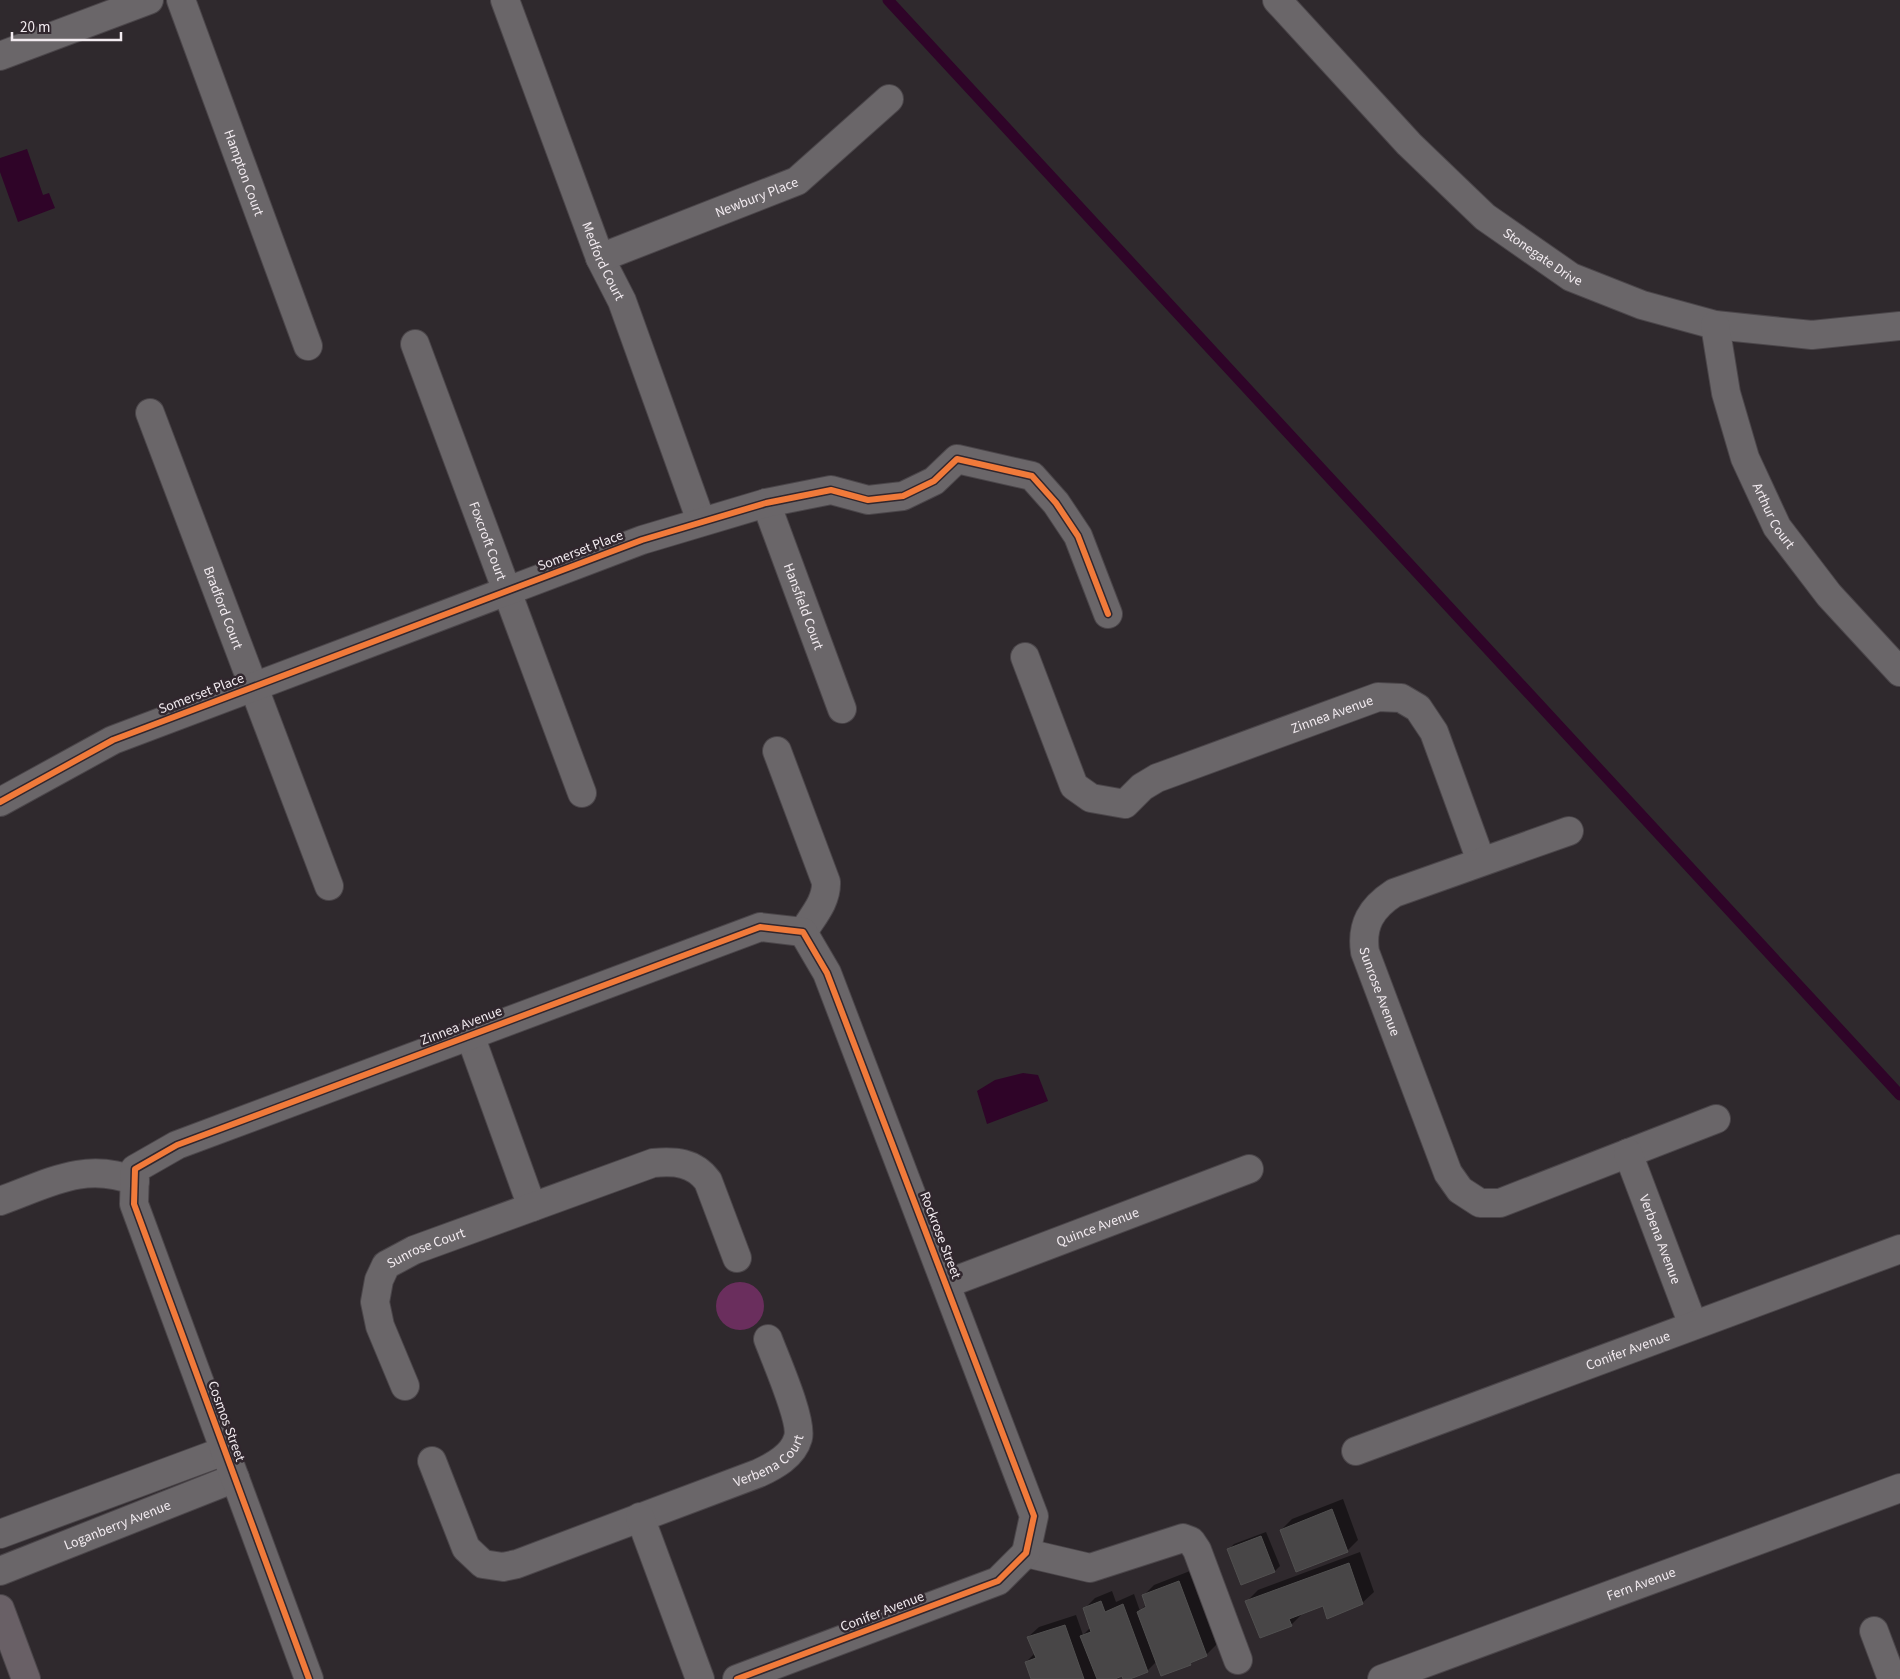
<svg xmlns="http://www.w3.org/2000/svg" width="1900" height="1679" font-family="'Source Sans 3',sans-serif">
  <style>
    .green { fill: #6a2e5d }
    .water { fill: #2f0428 }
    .shadow { fill: #0007 }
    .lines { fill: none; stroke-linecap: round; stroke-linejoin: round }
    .stream { stroke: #2f0428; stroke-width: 11 }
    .building { fill: #484647; stroke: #515050 }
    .minor-casing { stroke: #4b464a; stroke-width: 30 }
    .major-casing { stroke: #4b464a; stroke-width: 30 }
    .minor { stroke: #6a6669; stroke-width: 28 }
    .major { stroke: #696066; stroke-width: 28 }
    .cycleway-casing { stroke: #31272e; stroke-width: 9 }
    .cycleway { stroke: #f17a3a; stroke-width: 6 }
    .labels { text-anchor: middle; stroke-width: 5; stroke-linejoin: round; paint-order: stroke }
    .street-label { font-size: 14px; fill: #f2ebf0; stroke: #31272e }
  </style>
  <rect width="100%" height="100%" fill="#2f292d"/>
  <circle class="green" cx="740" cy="1306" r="24"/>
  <g class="water">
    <path d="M 27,149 L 43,195 L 49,193 L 55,208 L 18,222 L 0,172 L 0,158 Z"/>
    <path d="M 1023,1073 L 1038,1075 L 1048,1101 L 987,1124 L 977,1091 L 995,1080 Z"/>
  </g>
  <g class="shadow">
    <path d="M 1343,1499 L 1358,1540 L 1347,1551 L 1281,1530 L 1292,1519 Z"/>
    <path d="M 1266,1532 L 1280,1566 L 1275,1571 L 1241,1584 L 1229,1549 L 1234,1544 Z"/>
    <path d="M 1360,1552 L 1374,1592 L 1362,1603 L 1324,1604 L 1302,1614 L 1291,1625 L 1247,1601 L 1258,1590 Z"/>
    <path d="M 1190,1571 L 1217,1644 L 1206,1655 L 1195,1659 L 1190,1664 L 1157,1661 L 1147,1671 L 1126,1679 L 1122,1675 L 1111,1679 L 1032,1679 L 1026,1662 L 1035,1653 L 1028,1637 L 1039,1627 L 1076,1615 L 1083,1635 L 1091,1627 L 1084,1609 L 1095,1598 L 1112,1591 L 1116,1602 L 1134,1594 L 1140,1611 L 1147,1604 L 1143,1596 L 1154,1585 Z"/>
  </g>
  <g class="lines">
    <path class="stream" d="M 888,0 L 1900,1095"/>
  </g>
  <g class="building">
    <path d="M 1332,1509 L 1348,1552 L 1296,1572 L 1280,1530 Z"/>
    <path d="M 1261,1536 L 1275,1572 L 1241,1585 L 1227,1549 Z"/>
    <path d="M 1349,1563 L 1363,1604 L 1327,1619 L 1323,1606 L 1289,1619 L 1292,1626 L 1260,1638 L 1245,1601 Z"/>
    <path d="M 1179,1581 L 1207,1656 L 1190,1663 L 1191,1665 L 1161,1676 L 1137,1612 L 1146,1607 L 1142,1595 Z"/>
    <path d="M 1101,1601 L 1105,1612 L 1123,1604 L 1148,1672 L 1130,1679 L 1123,1679 L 1122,1676 L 1115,1679 L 1097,1679 L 1080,1636 L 1091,1632 L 1083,1608 Z"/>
    <path d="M 1065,1625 L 1084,1679 L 1031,1679 L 1025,1662 L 1036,1658 L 1027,1637 Z"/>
  </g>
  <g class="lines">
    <g class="minor-casing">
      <g id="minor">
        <path id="s1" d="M 181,0 L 308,346"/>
        <path id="s2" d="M 505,0 L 600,258 L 622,301 L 701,521"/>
        <path id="s3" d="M 1277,0 L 1409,144 L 1485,217 L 1571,277 L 1642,305 L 1715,325 L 1812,335 L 1900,326"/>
        <path d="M 0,56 L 149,0"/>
        <path id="s4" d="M 600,258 L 797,181 L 889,99"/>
        <path id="s5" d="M 1715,325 L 1726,393 L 1745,458 L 1777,527 L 1829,595 L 1900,672"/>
        <path id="s6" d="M 415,344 L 582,793"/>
        <path id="s7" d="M 150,413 L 329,886"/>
        <path id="s8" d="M 766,503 L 842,709"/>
        <path id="s9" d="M 1025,657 L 1074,786 L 1091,798 L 1125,804 L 1142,787 L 1157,778 L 1378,697 L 1401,698 L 1418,708 L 1434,732 L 1481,861"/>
        <path d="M 777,751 L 826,882 C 827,901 813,916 803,932"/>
        <path d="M 0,802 L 113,740 L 642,540 L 766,503 L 831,490 L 868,500 L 903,496 L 934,481 L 957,459 L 1032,476 L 1056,503 L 1078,536 L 1108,614"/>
        <path id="s10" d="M 1569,831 L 1394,893 C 1371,908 1361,925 1365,952 L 1448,1173 L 1460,1190 L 1480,1203 L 1500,1203 L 1716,1119"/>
        <path d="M 803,932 L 827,973 L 1034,1516 L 1026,1553"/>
        <path d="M 470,1035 L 532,1207"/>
        <path id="s11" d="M 1628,1153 L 1693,1325"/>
        <path d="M 0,1201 C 48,1184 84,1161 135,1181"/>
        <path id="s12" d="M 946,1284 L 1249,1169"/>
        <path id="s13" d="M 405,1386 L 380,1326 L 375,1302 L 379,1280 L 386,1265 L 414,1250 L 653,1163 C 675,1161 694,1162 708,1181 L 737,1258"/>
        <path id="s14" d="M 1356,1451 L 1900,1249"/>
        <path id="s15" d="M 432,1461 L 466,1548 L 483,1564 L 503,1567 L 517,1564 L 759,1473 C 774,1466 793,1456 798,1438 C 803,1421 775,1358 768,1339"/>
        <path d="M 640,1517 L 700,1679"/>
        <path d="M 0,1534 L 224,1451"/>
        <path d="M 1026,1553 L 1090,1568 L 1183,1538 L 1191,1541 L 1197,1550 L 1238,1660"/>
        <path id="s16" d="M 0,1571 L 235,1478"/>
        <path d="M 1874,1631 L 1892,1679"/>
        <path d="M 309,1679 L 134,1204 L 135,1169 L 177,1145 L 760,927 L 803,932"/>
        <path d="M 737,1679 L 998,1581 L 1026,1553"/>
        <path id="s17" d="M 1382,1679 L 1900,1488"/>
      </g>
    </g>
    <g class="major-casing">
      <path id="major" d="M 0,1609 L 26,1679"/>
    </g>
    <use href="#minor" class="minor"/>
    <use href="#major" class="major"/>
    <g class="cycleway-casing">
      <g id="cycleway">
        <path d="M 0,802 L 113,740 L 642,540 L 766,503 L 831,490 L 868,500 L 903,496 L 934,481 L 957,459 L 1032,476 L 1056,503 L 1078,536 L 1108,614"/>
        <path d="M 309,1679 L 134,1204 L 135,1169 L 177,1145 L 760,927 L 803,932 L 827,973 L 1034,1516 L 1026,1553 L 998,1581 L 737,1679"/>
      </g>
    </g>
    <use href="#cycleway" class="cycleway"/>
  </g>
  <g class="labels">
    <g class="street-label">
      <text dy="5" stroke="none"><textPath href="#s1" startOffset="184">Hampton Court</textPath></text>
      <text dy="5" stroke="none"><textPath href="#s4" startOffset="168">Newbury Place</textPath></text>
      <text dy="5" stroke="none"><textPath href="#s3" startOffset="371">Stonegate Drive</textPath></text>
      <text dy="5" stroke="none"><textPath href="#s2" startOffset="279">Medford Court</textPath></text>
      <text dy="5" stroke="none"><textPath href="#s5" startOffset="201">Arthur Court</textPath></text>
      <text dy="5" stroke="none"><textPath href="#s6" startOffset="210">Foxcroft Court</textPath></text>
      <text transform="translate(580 550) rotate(-21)" y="5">Somerset Place</text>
      <text dy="5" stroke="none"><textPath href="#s8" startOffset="110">Hansfield Court</textPath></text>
      <text dy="5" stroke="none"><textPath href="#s7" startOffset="208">Bradford Court</textPath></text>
      <text transform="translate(201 693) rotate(-21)" y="5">Somerset Place</text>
      <text dy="5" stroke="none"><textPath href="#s9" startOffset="421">Zinnea Avenue</textPath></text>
      <text dy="5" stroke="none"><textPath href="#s10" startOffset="298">Sunrose Avenue</textPath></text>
      <text transform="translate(461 1025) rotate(-21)" y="5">Zinnea Avenue</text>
      <text dy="5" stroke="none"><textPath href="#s12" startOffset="162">Quince Avenue</textPath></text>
      <text transform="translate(941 1235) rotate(69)" y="5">Rockrose Street</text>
      <text dy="5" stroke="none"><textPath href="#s11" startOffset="92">Verbena Avenue</textPath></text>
      <text dy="5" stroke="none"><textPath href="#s13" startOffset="172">Sunrose Court</textPath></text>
      <text dy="5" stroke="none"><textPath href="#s14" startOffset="290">Conifer Avenue</textPath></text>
      <text transform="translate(227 1421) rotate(70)" y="5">Cosmos Street</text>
      <text dy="5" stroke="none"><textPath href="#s15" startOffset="425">Verbena Court</textPath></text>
      <text dy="5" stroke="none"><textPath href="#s16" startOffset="126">Loganberry Avenue</textPath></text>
      <text dy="5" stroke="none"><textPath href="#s17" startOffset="276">Fern Avenue</textPath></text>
      <text transform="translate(882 1611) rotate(-21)" y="5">Conifer Avenue</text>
    </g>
  </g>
  <path d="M12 32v8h109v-8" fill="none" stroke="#f2ebf0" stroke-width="2.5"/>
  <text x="20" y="32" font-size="15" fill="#f2ebf0" stroke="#31272e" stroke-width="4" paint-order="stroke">20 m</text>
</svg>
